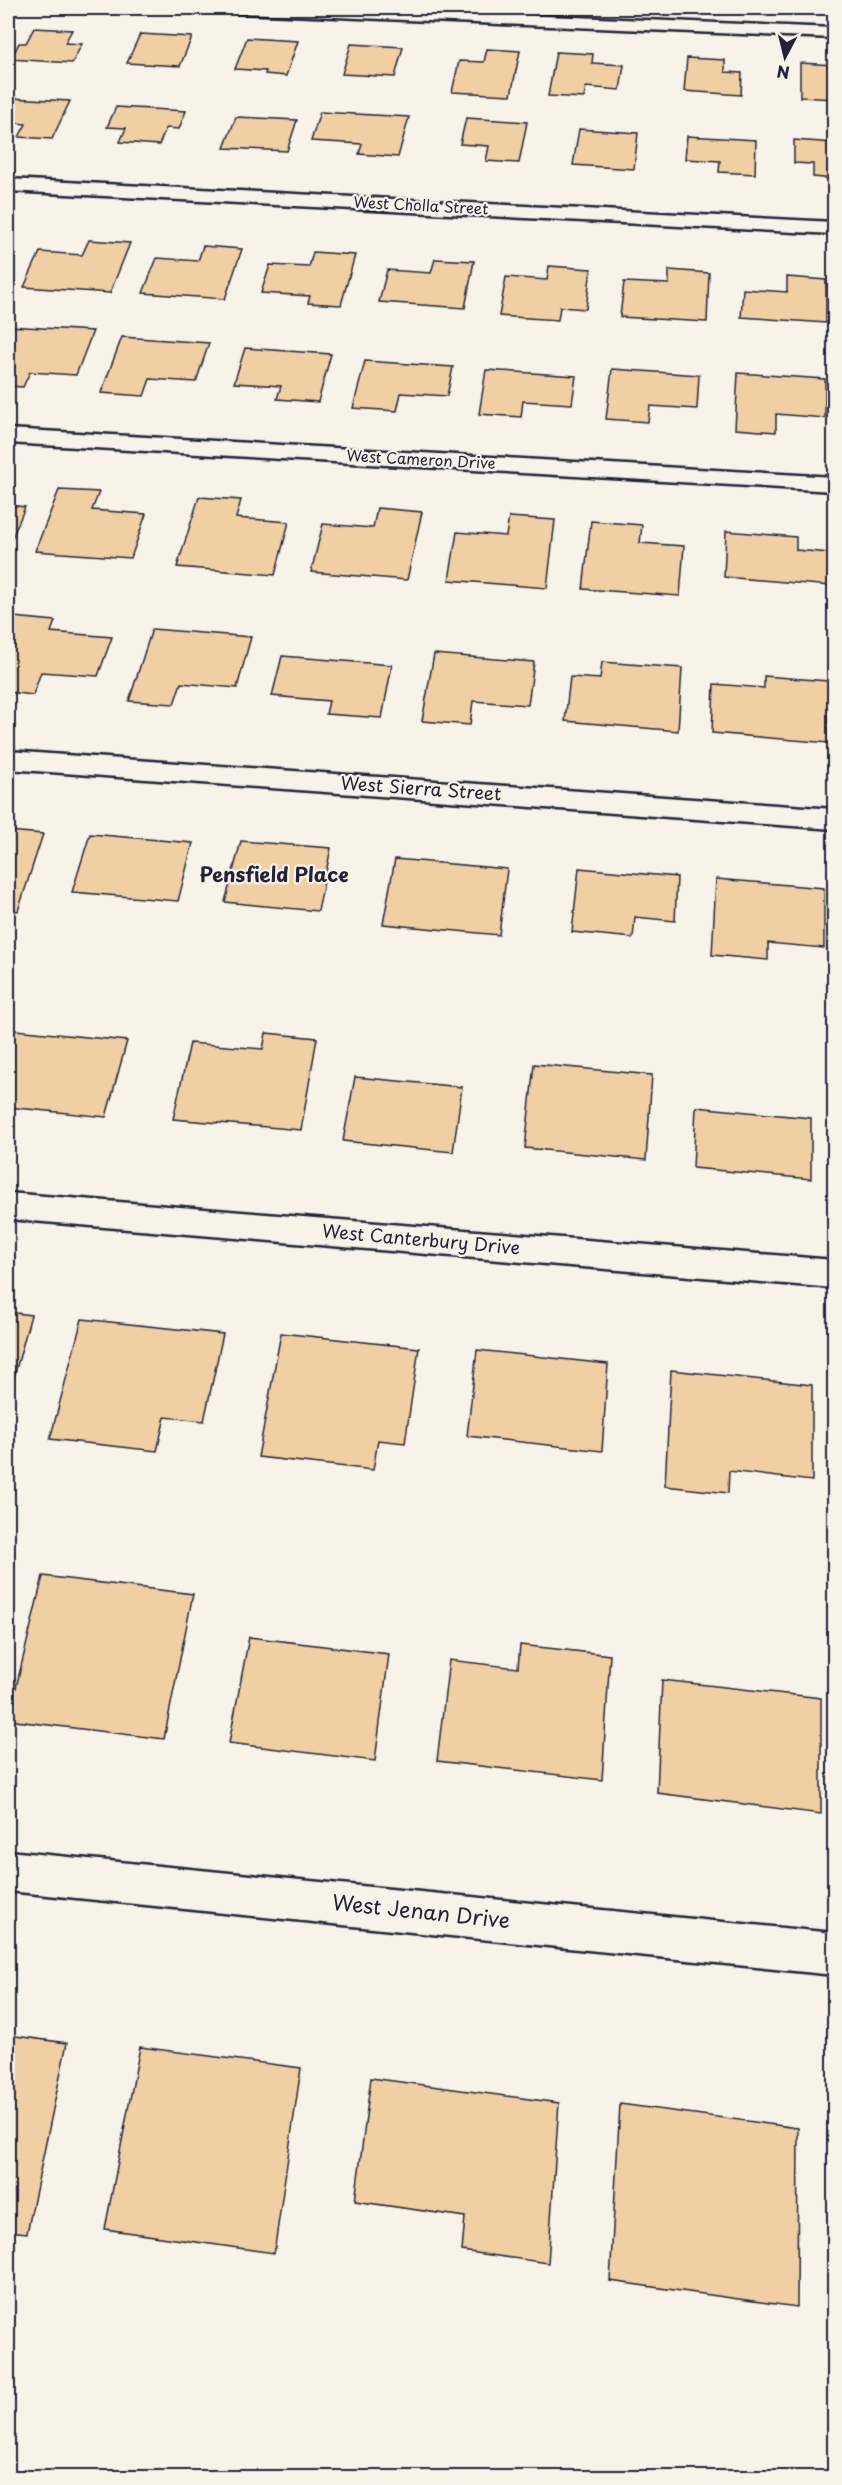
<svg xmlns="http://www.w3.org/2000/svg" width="842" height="2485" font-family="'Playpen Sans',sans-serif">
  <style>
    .building { fill: #f0d0a2; stroke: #22223b; stroke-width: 1.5 }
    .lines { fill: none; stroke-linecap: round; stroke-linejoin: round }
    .street-casing { stroke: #22223b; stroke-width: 5 }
    .secondary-casing { stroke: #22223b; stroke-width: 5 }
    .street { fill: #f7f3e8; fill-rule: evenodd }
    .secondary { fill: #f7f3e8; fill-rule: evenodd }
    .labels { text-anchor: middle; stroke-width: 4.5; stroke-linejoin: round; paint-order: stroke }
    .far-street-label { font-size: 15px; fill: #22223b; stroke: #f7f3e8 }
    .street-label { font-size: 18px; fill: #22223b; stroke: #f7f3e8 }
    .neighbourhood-label { font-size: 20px; font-weight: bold; fill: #22223b; stroke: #f7f3e8 }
    .near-street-label { font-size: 21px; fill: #22223b; stroke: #f7f3e8 }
  </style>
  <rect width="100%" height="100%" fill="#f7f3e8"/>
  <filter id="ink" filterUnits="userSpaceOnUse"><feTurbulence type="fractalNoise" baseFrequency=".0167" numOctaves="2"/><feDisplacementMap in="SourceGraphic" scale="12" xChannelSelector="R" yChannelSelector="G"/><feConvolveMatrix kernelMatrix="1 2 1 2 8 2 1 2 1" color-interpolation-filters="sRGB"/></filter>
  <g filter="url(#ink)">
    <g class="building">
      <path d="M 34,28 L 72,30 L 65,43 L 82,44 L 72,63 L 11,59 L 19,43 L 26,43 Z"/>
      <path d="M 140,34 L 192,37 L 180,66 L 127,63 Z"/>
      <path d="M 247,38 L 298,41 L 286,76 L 265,74 L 266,71 L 235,69 Z"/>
      <path d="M 351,44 L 403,47 L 395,77 L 342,74 Z"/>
      <path d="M 487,49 L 520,51 L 511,95 L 452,92 L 459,61 L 484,62 Z"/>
      <path d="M 556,52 L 593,54 L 592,63 L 624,65 L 620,90 L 586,87 L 584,98 L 548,96 Z"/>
      <path d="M 687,58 L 725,60 L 725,72 L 742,73 L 741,95 L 684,91 Z"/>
      <path d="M 800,63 L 834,65 L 834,99 L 800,97 Z"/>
      <path d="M 10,98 L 70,101 L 52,139 L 19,137 L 26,124 L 8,122 L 8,102 Z"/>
      <path d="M 116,107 L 186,111 L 179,129 L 166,128 L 159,145 L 120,142 L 126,128 L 107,127 Z"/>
      <path d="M 320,112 L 409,117 L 398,157 L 359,154 L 362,144 L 311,141 Z"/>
      <path d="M 236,117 L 297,120 L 287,151 L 224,148 Z"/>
      <path d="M 466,118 L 527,122 L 519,163 L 486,161 L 489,146 L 460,144 Z"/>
      <path d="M 579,129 L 638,133 L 634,169 L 573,165 Z"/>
      <path d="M 687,136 L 756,140 L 755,174 L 719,172 L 720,161 L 685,159 Z"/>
      <path d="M 794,140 L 834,143 L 834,179 L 813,177 L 813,164 L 794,163 Z"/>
      <path d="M 89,240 L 130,243 L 110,293 L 24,287 L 40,252 L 82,255 Z"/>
      <path d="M 203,246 L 242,249 L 225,299 L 143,293 L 157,258 L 198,261 Z"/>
      <path d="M 313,252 L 355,255 L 341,305 L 308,303 L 310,296 L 261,293 L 270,265 L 309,267 Z"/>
      <path d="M 435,259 L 474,261 L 465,308 L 379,302 L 387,270 L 431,273 Z"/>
      <path d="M 549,266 L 591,269 L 586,309 L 560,307 L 558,320 L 499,316 L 506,277 L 547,280 Z"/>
      <path d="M 669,270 L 709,273 L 707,322 L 620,317 L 624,282 L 669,284 Z"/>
      <path d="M 787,277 L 826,280 L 826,323 L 741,317 L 743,289 L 787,292 Z"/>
      <path d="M 8,326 L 93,331 L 76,375 L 30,372 L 23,387 L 8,386 Z"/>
      <path d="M 122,337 L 209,343 L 196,382 L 150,379 L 144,396 L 101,393 Z"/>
      <path d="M 245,348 L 331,354 L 318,402 L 277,399 L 281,386 L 234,383 Z"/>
      <path d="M 365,361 L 453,367 L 447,396 L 401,393 L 397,411 L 353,408 Z"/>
      <path d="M 612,369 L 699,375 L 697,409 L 650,406 L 648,422 L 606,419 Z"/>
      <path d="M 486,370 L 576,376 L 572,404 L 523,401 L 521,417 L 479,414 Z"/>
      <path d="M 738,373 L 825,379 L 825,418 L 776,414 L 776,432 L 735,429 Z"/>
      <path d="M 59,490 L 99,492 L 92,510 L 146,514 L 131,558 L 35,551 Z"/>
      <path d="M 199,497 L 241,500 L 236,518 L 289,522 L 275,575 L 177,567 Z"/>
      <path d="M 8,505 L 25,507 L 8,548 Z"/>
      <path d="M 377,508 L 422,512 L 407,580 L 311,572 L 323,524 L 373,528 Z"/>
      <path d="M 509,517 L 555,520 L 547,588 L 449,580 L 457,532 L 506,536 Z"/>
      <path d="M 591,521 L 642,525 L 640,543 L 684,546 L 680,596 L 583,589 Z"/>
      <path d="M 726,531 L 796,537 L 796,550 L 830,553 L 831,586 L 724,577 Z"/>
      <path d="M 13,617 L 55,621 L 51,632 L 112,637 L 98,676 L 41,672 L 33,695 L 8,692 L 8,632 Z"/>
      <path d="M 152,629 L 251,637 L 237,688 L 181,683 L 174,704 L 129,701 Z"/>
      <path d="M 434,654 L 534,662 L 528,705 L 473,701 L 470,725 L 422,721 Z"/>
      <path d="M 282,656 L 392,665 L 382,718 L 326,714 L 329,701 L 272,696 Z"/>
      <path d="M 602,662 L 682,668 L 678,731 L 565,721 L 570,677 L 600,679 Z"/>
      <path d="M 764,676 L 828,681 L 829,743 L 712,733 L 714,684 L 764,688 Z"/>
      <path d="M 8,831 L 43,834 L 18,911 L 8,910 Z"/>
      <path d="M 90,834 L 193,843 L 178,901 L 72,892 Z"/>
      <path d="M 241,841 L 331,848 L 318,911 L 225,902 Z"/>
      <path d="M 395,859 L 507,869 L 499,935 L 383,924 Z"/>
      <path d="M 579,868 L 677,877 L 675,921 L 635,917 L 633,938 L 572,932 Z"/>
      <path d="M 716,879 L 824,888 L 824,948 L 768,943 L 768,960 L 712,955 Z"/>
      <path d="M 15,1030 L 127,1041 L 106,1117 L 8,1107 L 8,1053 Z"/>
      <path d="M 266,1033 L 317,1038 L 301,1130 L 173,1119 L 190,1043 L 263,1049 Z"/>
      <path d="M 534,1064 L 652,1075 L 646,1160 L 525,1148 Z"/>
      <path d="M 355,1077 L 462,1087 L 453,1152 L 343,1141 Z"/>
      <path d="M 696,1107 L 811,1118 L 811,1179 L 693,1168 Z"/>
      <path d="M 8,1312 L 31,1315 L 8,1399 Z"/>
      <path d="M 82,1319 L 223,1334 L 204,1421 L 165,1417 L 157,1451 L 50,1439 Z"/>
      <path d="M 281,1333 L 419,1348 L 405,1443 L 378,1440 L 373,1470 L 258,1457 Z"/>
      <path d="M 477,1350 L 608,1364 L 602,1451 L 467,1436 Z"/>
      <path d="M 671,1370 L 812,1385 L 812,1481 L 729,1471 L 728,1493 L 665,1486 Z"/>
      <path d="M 43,1576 L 193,1594 L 164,1739 L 8,1720 Z"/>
      <path d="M 249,1637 L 389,1654 L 375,1761 L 229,1743 Z"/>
      <path d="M 520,1645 L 610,1655 L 602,1780 L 437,1761 L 449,1660 L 518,1668 Z"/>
      <path d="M 662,1680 L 821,1698 L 821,1814 L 657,1793 Z"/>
      <path d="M 8,2035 L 67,2043 L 27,2233 L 8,2231 Z"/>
      <path d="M 140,2047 L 301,2068 L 274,2253 L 105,2229 Z"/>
      <path d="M 371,2078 L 559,2103 L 548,2263 L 462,2251 L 465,2217 L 355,2201 Z"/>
      <path d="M 620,2104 L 798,2128 L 797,2307 L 610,2281 Z"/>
    </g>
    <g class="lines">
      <g class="street-casing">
        <g id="street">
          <path d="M 230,8 L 356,8 L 834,28 L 834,38 L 239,13 L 233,12 Z"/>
          <path d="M 8,429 L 834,477 L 834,491 L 8,443 Z"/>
          <path d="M 8,751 L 834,809 L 834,829 L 8,769 Z"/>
          <path d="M 8,1193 L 834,1260 L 834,1288 L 8,1219 Z"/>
          <path d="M 8,1851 L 834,1933 L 834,1975 L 8,1891 Z"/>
        </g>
      </g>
      <g class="secondary-casing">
        <path id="secondary" d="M 8,179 L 834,222 L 834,234 L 8,191 Z"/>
      </g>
      <use href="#street" class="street"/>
      <use href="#secondary" class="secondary"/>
    </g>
  </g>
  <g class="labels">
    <g class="far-street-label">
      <text transform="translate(421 206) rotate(3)" y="5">West Cholla Street</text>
      <text transform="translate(421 460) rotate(3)" y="5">West Cameron Drive</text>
    </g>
    <g class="street-label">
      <text transform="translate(421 789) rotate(4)" y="6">West Sierra Street</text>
      <text transform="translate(421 1240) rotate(5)" y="6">West Canterbury Drive</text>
    </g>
    <g class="neighbourhood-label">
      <text x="274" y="882">Pensfield Place</text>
    </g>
    <g class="near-street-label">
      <text transform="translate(421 1912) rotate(6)" y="7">West Jenan Drive</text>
    </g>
  </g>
  <rect width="842" height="2485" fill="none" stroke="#f7f3e8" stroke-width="30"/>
  <rect x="15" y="15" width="812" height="2455" fill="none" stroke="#22223b" stroke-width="2" filter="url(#ink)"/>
  <g transform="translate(785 57) rotate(187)" stroke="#f7f3e8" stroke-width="4.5" paint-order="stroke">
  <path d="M0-4.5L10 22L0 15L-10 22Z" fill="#22223b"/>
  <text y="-9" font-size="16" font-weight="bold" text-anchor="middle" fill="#22223b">N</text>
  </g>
</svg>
